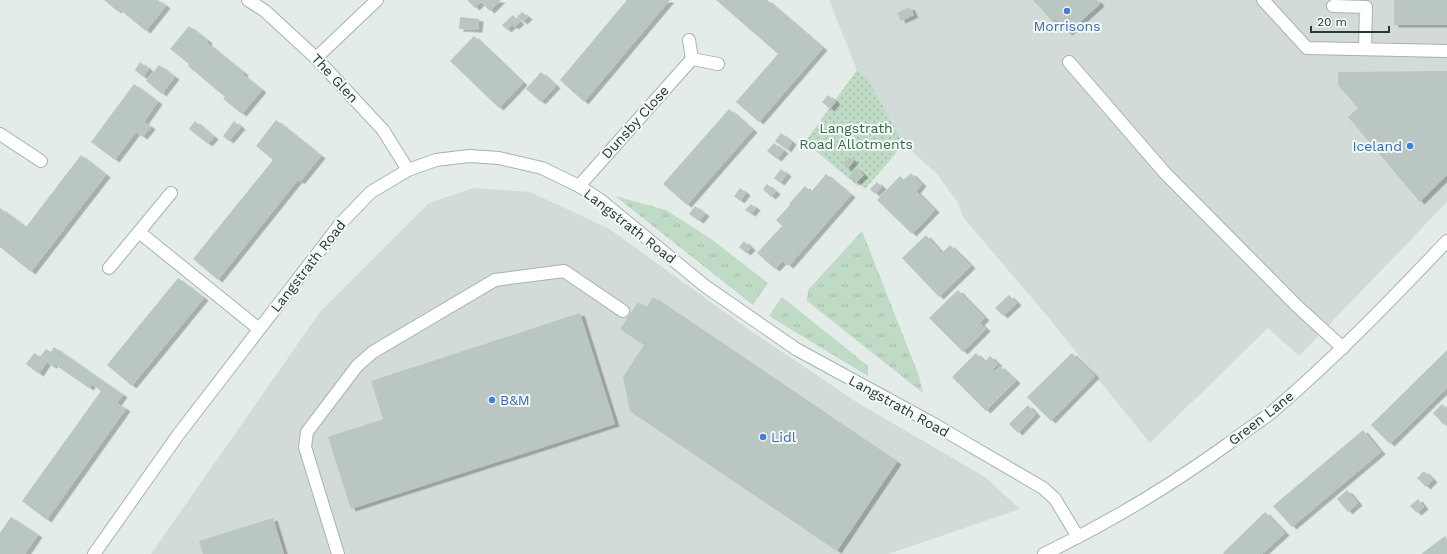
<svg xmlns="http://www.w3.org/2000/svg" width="1447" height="554" font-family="'Work Sans',sans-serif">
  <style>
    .built { fill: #d2dbd7 }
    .grass { fill: url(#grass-tufts) }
    .garden { fill: url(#garden-dots) }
    .building { fill: #b9c6c1; filter: url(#shadow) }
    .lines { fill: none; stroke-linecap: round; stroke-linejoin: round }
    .lane-casing { stroke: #a6b3ae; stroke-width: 14 }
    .street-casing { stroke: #a6b3ae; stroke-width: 14 }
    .secondary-casing { stroke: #a3b6af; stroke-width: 14 }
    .lane { stroke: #fff; stroke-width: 12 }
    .street { stroke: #fff; stroke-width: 12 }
    .secondary { stroke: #fff; stroke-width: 12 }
    .shop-dot { fill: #3f7fe0; stroke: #f4f8f6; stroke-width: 1.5 }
    .labels { text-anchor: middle; stroke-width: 4; stroke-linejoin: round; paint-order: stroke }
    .shop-label { font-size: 14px; fill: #366cbe; stroke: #f4f8f6; text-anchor: start }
    .street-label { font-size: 14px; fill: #253b34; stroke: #f4f8f6 }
    .park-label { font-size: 14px; fill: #336e48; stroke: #f4f8f6 }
  </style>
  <defs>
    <pattern id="grass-tufts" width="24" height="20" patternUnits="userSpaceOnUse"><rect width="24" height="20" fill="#bfdac5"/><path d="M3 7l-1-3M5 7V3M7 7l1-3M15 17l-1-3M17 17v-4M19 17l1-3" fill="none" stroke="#a4bcaa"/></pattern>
    <pattern id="garden-dots" width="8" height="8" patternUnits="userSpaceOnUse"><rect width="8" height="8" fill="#bfdac5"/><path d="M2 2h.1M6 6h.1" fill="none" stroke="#a4bcaa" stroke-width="1.8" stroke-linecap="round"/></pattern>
    <filter id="shadow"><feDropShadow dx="4.5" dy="2.5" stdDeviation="0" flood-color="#0004"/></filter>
  </defs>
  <rect width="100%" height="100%" fill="#e3ece8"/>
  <g class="built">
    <path d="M 829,0 L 1447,0 L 1447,202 L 1299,356 L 1268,328 L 1150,443 L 1048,317 L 963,217 L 958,203 L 938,175 L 904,144 L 868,79 L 857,70 Z"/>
    <path d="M 474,188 L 530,192 L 608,228 L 751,331 L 858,403 L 985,477 L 1020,509 L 888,554 L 151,554 L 320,312 L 429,203 Z"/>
  </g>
  <g class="grass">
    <path d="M 615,196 L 666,210 L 711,239 L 768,283 L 753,305 Z"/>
    <path d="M 862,231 L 919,376 L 923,393 L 807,301 L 808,290 Z"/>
    <path d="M 782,297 L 868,366 L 868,376 L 769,316 Z"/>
  </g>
  <path class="garden" d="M 857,70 L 868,79 L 904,144 L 865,189 L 860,184 L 858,186 L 805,142 Z"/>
  <g class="building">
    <path d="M 104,0 L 158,0 L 166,6 L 146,31 L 119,9 L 117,11 Z"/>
    <path d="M 467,0 L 501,0 L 490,11 L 481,2 L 475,8 Z"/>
    <path d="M 627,0 L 670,0 L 584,102 L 560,80 Z"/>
    <path d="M 716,0 L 767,0 L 823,48 L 759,122 L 736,102 L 778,54 Z"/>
    <path d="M 1033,0 L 1097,0 L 1100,4 L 1068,33 L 1055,19 L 1053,22 Z"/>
    <rect x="1394" y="0" width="53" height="25"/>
    <path d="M 910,7 L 914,15 L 901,21 L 897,13 Z"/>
    <path d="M 522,12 L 528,17 L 523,22 L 517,17 Z"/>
    <path d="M 513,15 L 520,22 L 514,27 L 512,25 L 507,30 L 502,25 Z"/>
    <path d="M 460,17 L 479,19 L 478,30 L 459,29 Z"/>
    <path d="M 189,26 L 208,41 L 207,43 L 244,73 L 243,75 L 262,90 L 242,114 L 223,99 L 225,97 L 188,66 L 189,64 L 170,49 Z"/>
    <path d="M 474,36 L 523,83 L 499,108 L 450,61 Z"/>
    <path d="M 140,62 L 149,69 L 143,77 L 135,70 Z"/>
    <path d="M 159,65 L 175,77 L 162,94 L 146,81 Z"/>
    <path d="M 1447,71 L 1447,175 L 1420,202 L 1348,117 L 1358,108 L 1338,85 L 1338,72 Z"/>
    <path d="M 541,72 L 556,86 L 541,102 L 526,89 Z"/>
    <path d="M 134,84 L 158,102 L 144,122 L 151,127 L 143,137 L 136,132 L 115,160 L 91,142 Z"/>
    <path d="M 828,95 L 836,102 L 830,109 L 822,102 Z"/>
    <path d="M 729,109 L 753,130 L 687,205 L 663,184 Z"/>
    <path d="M 276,120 L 321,156 L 300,182 L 298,180 L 218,280 L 193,259 L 273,160 L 256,146 Z"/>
    <path d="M 195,121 L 214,137 L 208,144 L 189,129 Z"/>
    <path d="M 234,121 L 241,127 L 229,141 L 223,136 Z"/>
    <path d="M 781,133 L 792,142 L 787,150 L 775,141 Z"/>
    <path d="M 774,143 L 784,151 L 777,159 L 767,151 Z"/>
    <path d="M 81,155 L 106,175 L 31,272 L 0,247 L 0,208 L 26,227 Z"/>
    <path d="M 849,157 L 854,161 L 847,169 L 843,164 Z"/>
    <path d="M 856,168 L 864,175 L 856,183 L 849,177 Z"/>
    <path d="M 781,169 L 787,174 L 780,183 L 774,178 Z"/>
    <path d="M 911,173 L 922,184 L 916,191 L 935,210 L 912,234 L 877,200 L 900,176 L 904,180 Z"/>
    <path d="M 826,174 L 851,195 L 789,266 L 783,261 L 775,269 L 757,253 L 782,226 L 776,220 L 790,205 L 789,204 L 805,186 L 811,192 Z"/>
    <path d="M 877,182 L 882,187 L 875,194 L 870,189 Z"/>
    <path d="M 767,184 L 776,192 L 771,197 L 763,189 Z"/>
    <path d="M 740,188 L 746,193 L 740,201 L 734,196 Z"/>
    <path d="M 751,204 L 756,208 L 751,214 L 745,210 Z"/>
    <path d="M 695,206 L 705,214 L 699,221 L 689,214 Z"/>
    <path d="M 926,235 L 942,253 L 950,245 L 971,266 L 939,297 L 902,258 Z"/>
    <path d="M 744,241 L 751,248 L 746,253 L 739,247 Z"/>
    <path d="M 178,278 L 204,298 L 132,386 L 107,365 Z"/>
    <path d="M 958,290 L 985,318 L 980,323 L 986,329 L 963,352 L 929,318 Z"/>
    <path d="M 1009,295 L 1017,303 L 1003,316 L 995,308 Z"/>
    <path d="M 653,297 L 897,462 L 837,551 L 630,411 L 623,377 L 644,345 L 620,329 L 638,302 L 646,308 Z"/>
    <path d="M 580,313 L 615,424 L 351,509 L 328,437 L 383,419 L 371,381 Z"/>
    <path d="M 54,347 L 123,395 L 117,403 L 126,409 L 47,520 L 22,501 L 101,391 L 92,384 L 89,388 L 54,364 L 52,366 L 47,362 L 39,374 L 26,364 L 34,353 L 40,357 L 46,349 L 51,352 Z"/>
    <path d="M 1447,350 L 1447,388 L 1390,444 L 1371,425 Z"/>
    <path d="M 976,353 L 985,362 L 990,356 L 998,364 L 993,369 L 995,371 L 1000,366 L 1016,381 L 986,411 L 952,377 Z"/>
    <path d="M 1072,353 L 1095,376 L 1051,421 L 1027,397 Z"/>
    <path d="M 1442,404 L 1447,409 L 1447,421 L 1444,425 L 1433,413 Z"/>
    <path d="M 1028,405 L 1036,414 L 1018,433 L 1009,424 Z"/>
    <path d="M 1363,430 L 1381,452 L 1292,527 L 1273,506 Z"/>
    <path d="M 1424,471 L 1433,480 L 1426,487 L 1417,478 Z"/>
    <path d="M 1347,490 L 1358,503 L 1348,512 L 1337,499 Z"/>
    <path d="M 1418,499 L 1424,507 L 1417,513 L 1410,506 Z"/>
    <path d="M 1265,512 L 1285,533 L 1262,554 L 1224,554 L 1223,553 Z"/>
    <path d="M 11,517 L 38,535 L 25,554 L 0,554 L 0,533 Z"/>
    <path d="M 273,518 L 284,554 L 203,554 L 199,541 Z"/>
    <path d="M 1445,536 L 1447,539 L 1447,554 L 1421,554 Z"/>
  </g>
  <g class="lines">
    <g class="lane-casing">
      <g id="lane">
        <path d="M 1263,0 L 1307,48 L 1447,51"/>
        <path d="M 1333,6 L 1366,7 L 1365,49"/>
        <path d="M 1069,62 L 1165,173 L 1297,306 L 1343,348"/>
        <path d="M 139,232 L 259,329"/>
        <path d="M 109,268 L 171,193"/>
        <path d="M 338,554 L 305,447 L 307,432 L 357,366 L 373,352 L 495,280 L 564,271 L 623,311"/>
      </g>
    </g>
    <g class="street-casing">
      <g id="street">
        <path d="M 248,0 L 265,11 L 316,58 L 383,130 L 408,170"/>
        <path d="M 689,40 L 692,59 L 718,64"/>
        <path d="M 316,58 L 377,0"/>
        <path d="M 0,134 L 41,161"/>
        <path d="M 579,186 L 692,59"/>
        <path d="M 94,554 L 178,435 L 341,223 L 371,192 L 408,170 L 436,160 L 469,156 L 499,158 L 542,168 L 579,186 L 599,199 L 705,286 L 796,349 L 930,422 L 1043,488 L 1055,499 L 1078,537"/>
      </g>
    </g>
    <g class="secondary-casing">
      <path id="secondary" d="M 1044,554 C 1108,523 1170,486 1228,444 C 1242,433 1258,423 1272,412 C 1334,359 1391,300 1447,241"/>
    </g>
    <use href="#lane" class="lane"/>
    <use href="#street" class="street"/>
    <use href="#secondary" class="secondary"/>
  </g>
  <g class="shop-dot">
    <circle cx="1067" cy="11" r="4"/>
    <circle cx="1410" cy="146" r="4"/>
    <circle cx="492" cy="400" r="4"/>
    <circle cx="763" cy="437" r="4"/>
  </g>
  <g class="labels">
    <g class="shop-label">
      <text x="1067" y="31" text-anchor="middle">Morrisons</text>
      <text x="1402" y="151" text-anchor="end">Iceland</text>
      <text x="500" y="405">B&amp;M</text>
      <text x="771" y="442">Lidl</text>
    </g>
    <g class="street-label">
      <text transform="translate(335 78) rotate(47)" y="5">The Glen</text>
      <text transform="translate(635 122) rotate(-48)" y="5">Dunsby Close</text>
      <text transform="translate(630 226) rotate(38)" y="5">Langstrath Road</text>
      <text transform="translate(308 266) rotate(-52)" y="5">Langstrath Road</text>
      <text transform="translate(899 406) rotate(29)" y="5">Langstrath Road</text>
      <text transform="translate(1261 418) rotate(-38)" y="5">Green Lane</text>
    </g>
    <g class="park-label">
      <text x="856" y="133">Langstrath<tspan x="856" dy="16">Road Allotments</tspan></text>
    </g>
  </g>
  <path d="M1311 26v6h78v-6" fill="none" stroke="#253b34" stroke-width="2"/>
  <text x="1317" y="26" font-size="12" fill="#253b34" stroke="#f4f8f6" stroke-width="3" paint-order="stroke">20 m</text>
</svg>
